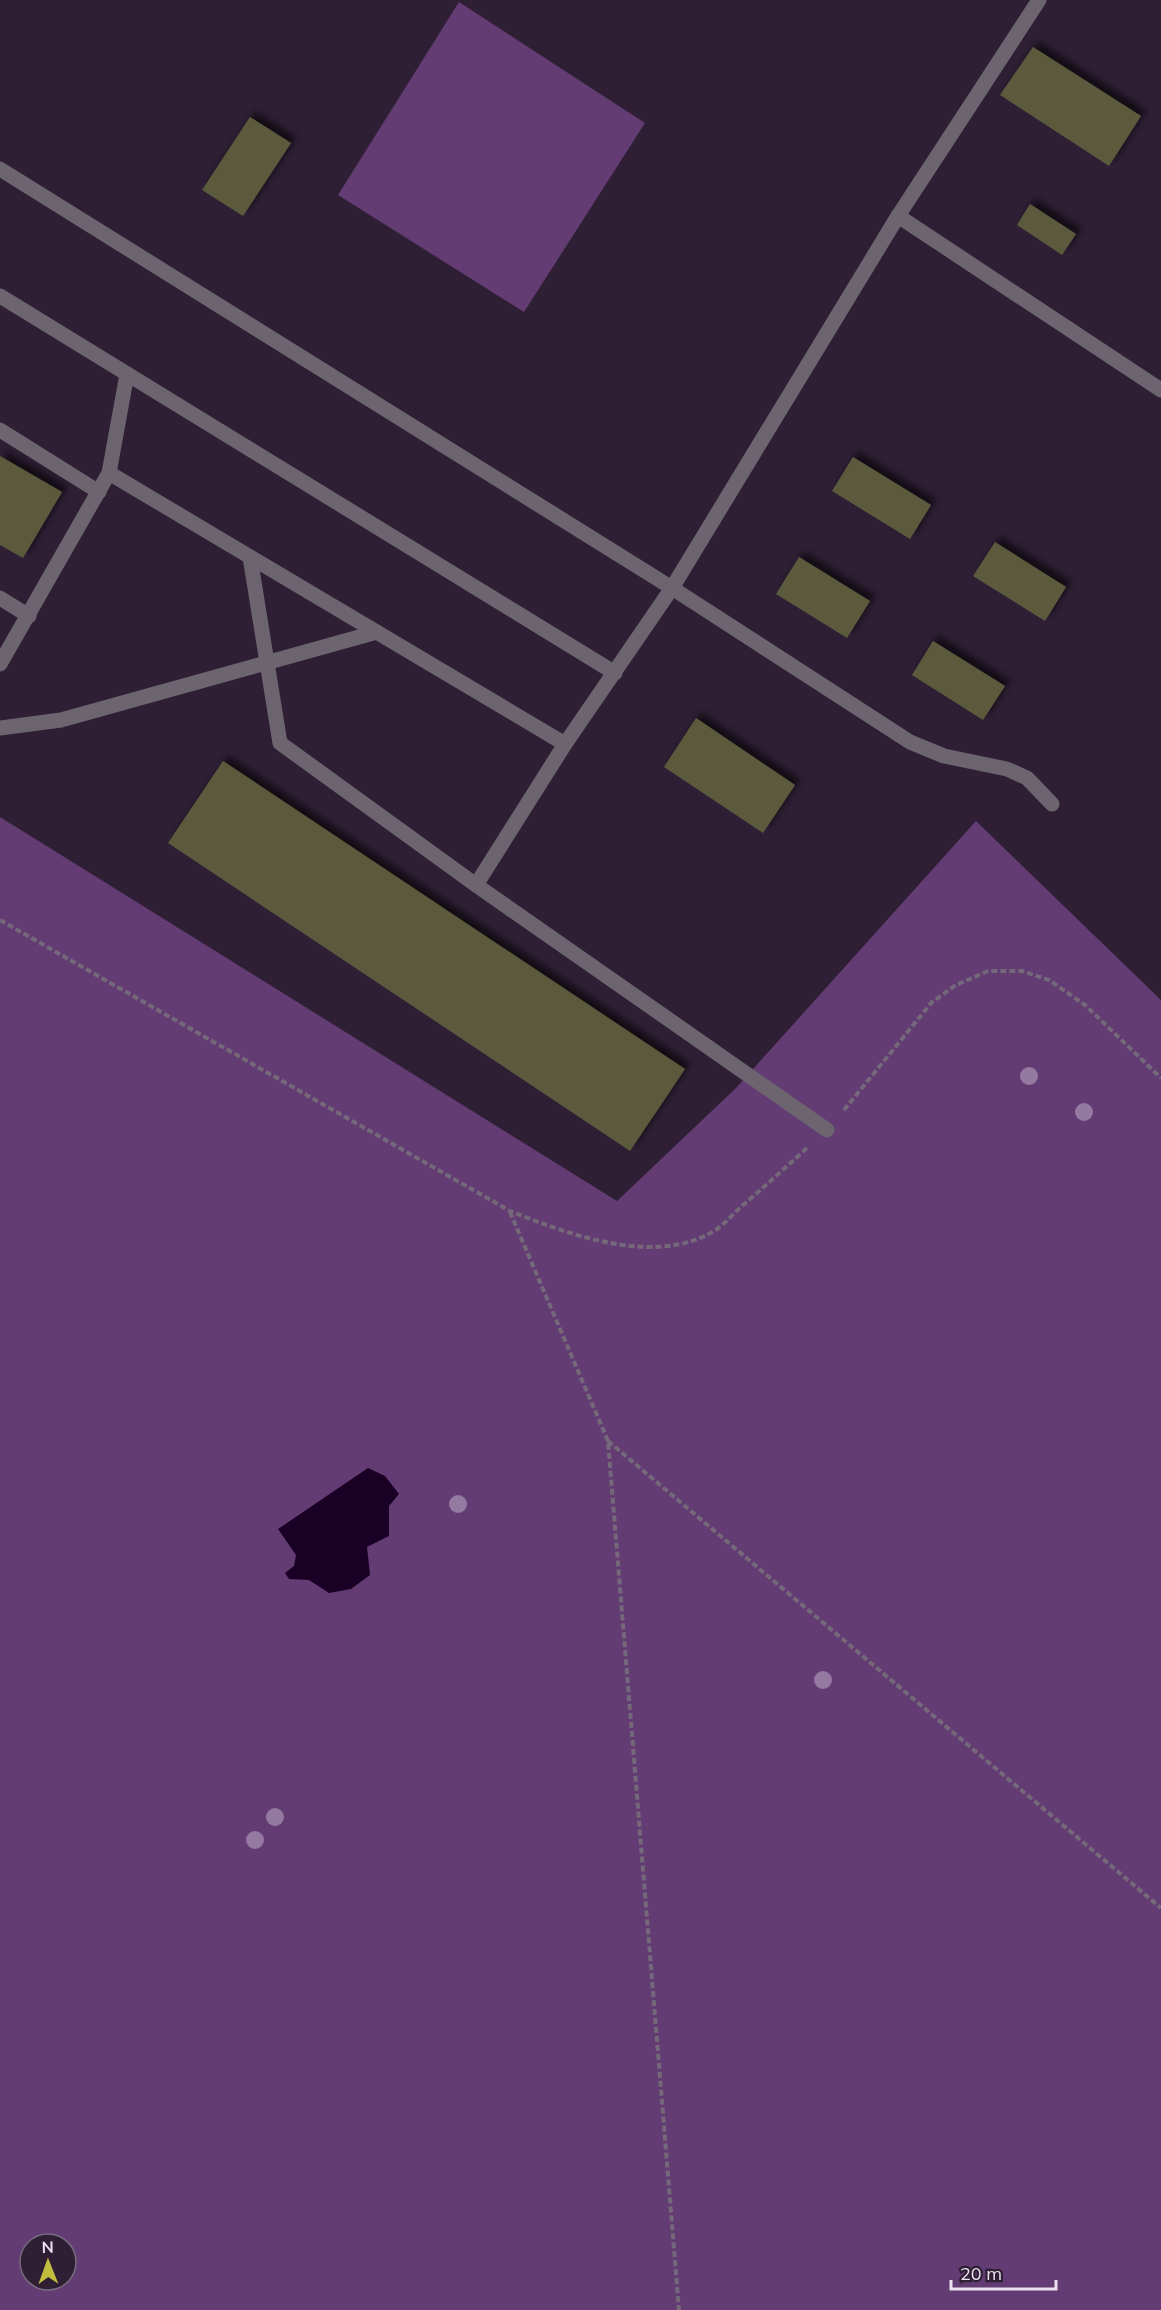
<svg xmlns="http://www.w3.org/2000/svg" width="1161" height="2310" font-family="Mulish,sans-serif">
  <style>
    .green { fill: #633c73; fill-rule: evenodd }
    .water { fill: #1b0026 }
    .building { fill: #5b5a3e; filter: url(#shadow) }
    .lines { fill: none; stroke-linecap: round; stroke-linejoin: round }
    .path { stroke: #75687a; stroke-width: 4; stroke-dasharray: 6 3; stroke-linecap: butt }
    .minor { stroke: #6c646f; stroke-width: 15 }
    .tree { fill: #9479a0 }
  </style>
  <defs>
    <filter id="shadow"><feDropShadow dx="5.5" dy="-5.5" stdDeviation="3" flood-color="#0009"/></filter>
  </defs>
  <rect width="100%" height="100%" fill="#2e1f34"/>
  <g class="green">
    <path d="M 459,2 L 645,123 L 524,312 L 338,195 Z"/>
    <path d="M 0,817 L 617,1201 L 736,1088 L 976,821 L 1161,1000 L 1161,2310 L 0,2310 ZM 30,2244 L 66,2244 L 66,2280 L 30,2280 Z"/>
  </g>
  <path class="water" d="M 368,1468 L 385,1476 L 399,1494 L 389,1506 L 389,1536 L 367,1547 L 370,1575 L 351,1589 L 329,1593 L 309,1580 L 289,1579 L 285,1573 L 294,1566 L 296,1555 L 278,1529 Z"/>
  <g class="building">
    <path d="M 1033,47 L 1141,116 L 1109,166 L 1000,95 Z"/>
    <path d="M 250,117 L 291,143 L 243,216 L 202,190 Z"/>
    <path d="M 1030,204 L 1076,234 L 1062,255 L 1017,225 Z"/>
    <path d="M 0,456 L 62,492 L 23,558 L 0,545 Z"/>
    <path d="M 853,457 L 931,505 L 910,539 L 832,491 Z"/>
    <path d="M 995,542 L 1066,587 L 1045,621 L 973,576 Z"/>
    <path d="M 799,557 L 870,601 L 847,638 L 776,594 Z"/>
    <path d="M 933,641 L 1005,686 L 983,720 L 912,675 Z"/>
    <path d="M 696,718 L 795,785 L 763,833 L 664,767 Z"/>
    <path d="M 223,761 L 685,1069 L 630,1151 L 168,843 Z"/>
  </g>
  <g class="lines">
    <g class="path">
      <path d="M 0,920 L 510,1211 C 567,1234 655,1267 714,1231 C 724,1225 733,1214 742,1206 C 764,1187 785,1168 807,1148"/>
      <path d="M 844,1110 L 932,1002 L 956,985 L 988,971 L 1022,971 L 1049,980 L 1085,1005 L 1161,1078"/>
      <path d="M 510,1212 L 608,1441 L 679,2310"/>
      <path d="M 608,1441 L 1161,1908"/>
    </g>
    <g class="minor">
      <path d="M 0,169 L 672,588 L 910,742 L 944,756 L 1007,769 L 1027,778 L 1052,804"/>
      <path d="M 898,216 L 1161,390"/>
      <path d="M 0,296 L 615,673"/>
      <path d="M 0,430 L 99,492"/>
      <path d="M 109,473 L 565,744"/>
      <path d="M 250,557 L 280,743 L 476,885 L 827,1130"/>
      <path d="M 0,598 L 29,616"/>
      <path d="M 0,664 L 109,473 L 127,374"/>
      <path d="M 0,728 L 61,720 L 377,632"/>
      <path d="M 476,885 L 565,744 L 672,588 L 898,216 L 1039,0"/>
    </g>
  </g>
  <g class="tree">
    <circle cx="1029" cy="1076" r="9"/>
    <circle cx="1084" cy="1112" r="9"/>
    <circle cx="458" cy="1504" r="9"/>
    <circle cx="823" cy="1680" r="9"/>
    <circle cx="275" cy="1817" r="9"/>
    <circle cx="255" cy="1840" r="9"/>
  </g>
  <g transform="translate(48 2262) rotate(359)"><circle r="28" fill="#2e1f34" stroke="#796c7e" stroke-width="1.5"/>
  <path d="M0-4.5L10 22L0 15L-10 22Z" fill="#c2bd3f"/>
  <text y="-9" font-size="16" font-weight="bold" text-anchor="middle" fill="#eae0ee">N</text>
  </g>
  <path d="M951 2280v9h105v-9" fill="none" stroke="#eae0ee" stroke-width="3"/>
  <text x="960" y="2280" font-size="18" fill="#eae0ee" stroke="#2e1f34" stroke-width="4.5" paint-order="stroke">20 m</text>
</svg>
